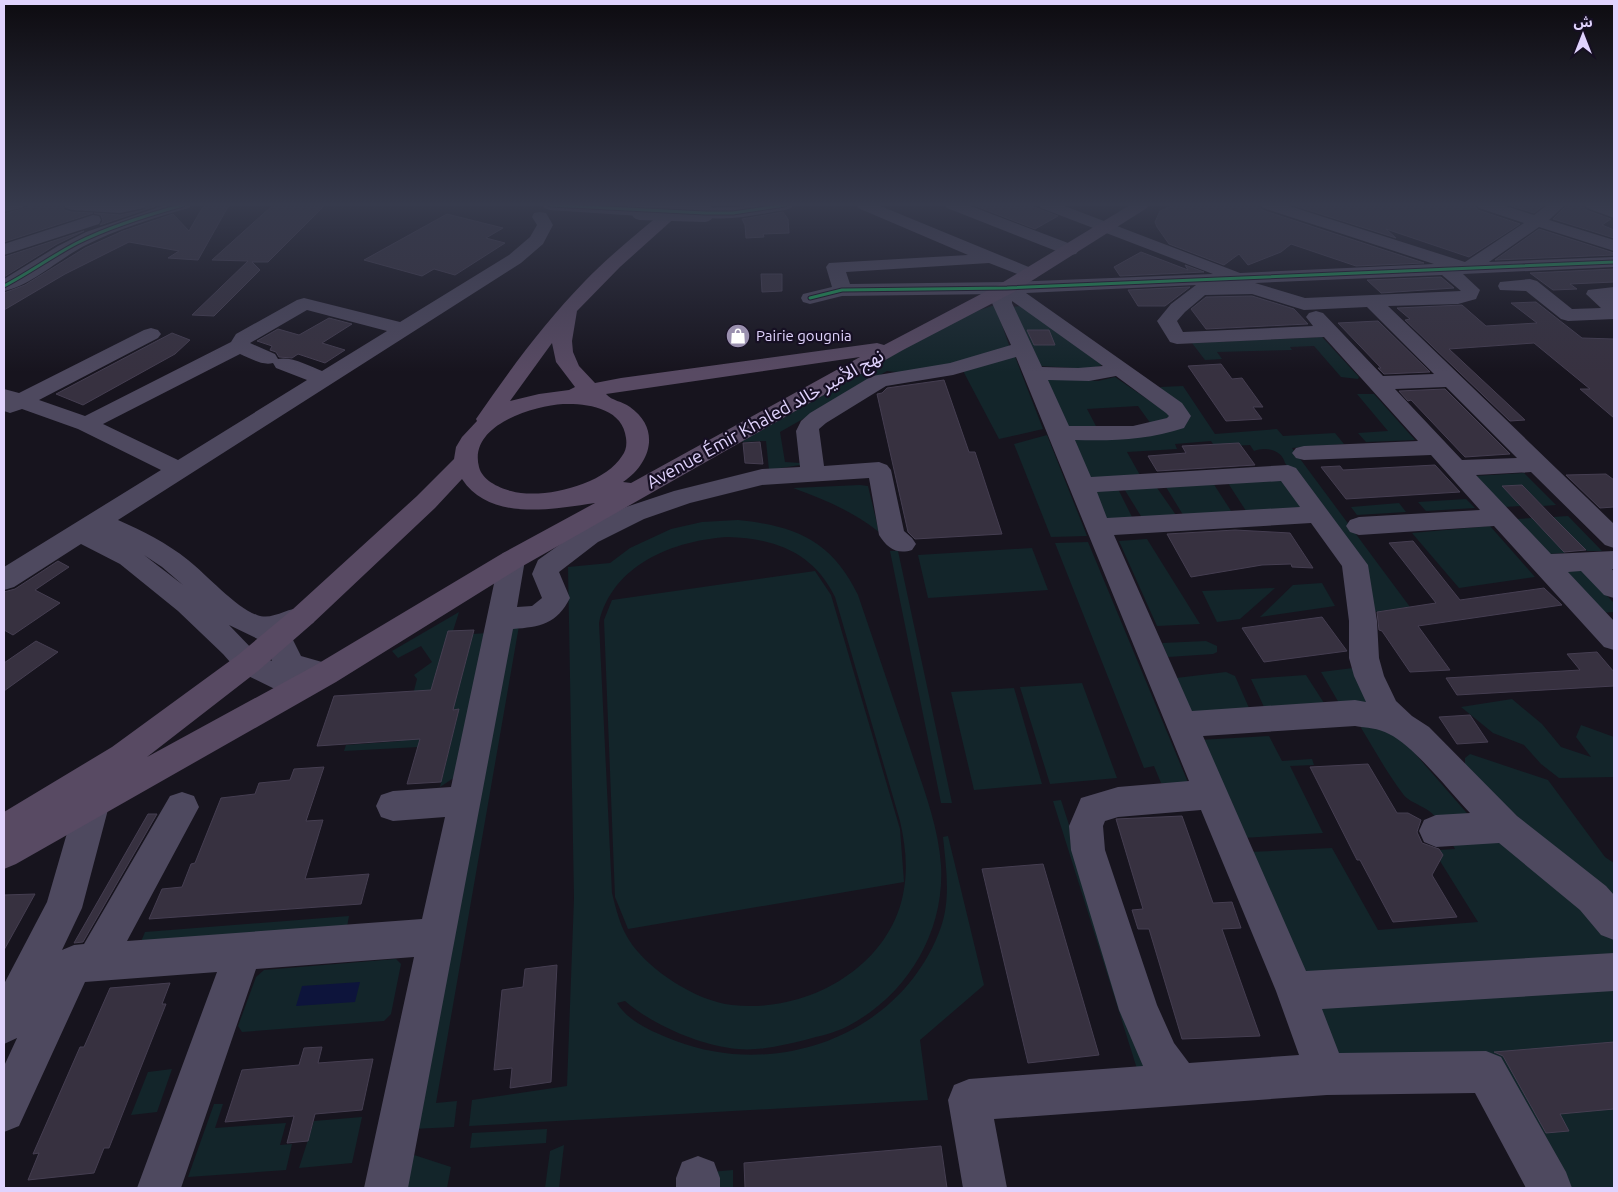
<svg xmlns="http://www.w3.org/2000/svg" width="1618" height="1192" font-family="Ubuntu,'Noto Sans Arabic',sans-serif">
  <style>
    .green { fill: #13252a; fill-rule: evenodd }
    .water { fill: #0d143b }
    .building { fill: #373140; stroke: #453e51 }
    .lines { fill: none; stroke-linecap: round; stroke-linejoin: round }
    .minor { fill: #4e495f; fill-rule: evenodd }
    .major { fill: #584a63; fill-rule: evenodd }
    .minor-bridge { stroke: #4e495f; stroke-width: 18 }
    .cycleway-casing { stroke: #160f23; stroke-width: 5 }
    .cycleway { stroke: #1a9f57; stroke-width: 3 }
    .labels { text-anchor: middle; stroke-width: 4.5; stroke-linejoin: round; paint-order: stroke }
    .far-poi-label { font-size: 15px; fill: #e0d3fd; stroke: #160f23; text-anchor: start }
    .street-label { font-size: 18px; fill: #e0d3fd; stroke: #160f23 }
  </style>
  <rect width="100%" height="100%" fill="#17141e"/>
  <g class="green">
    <path d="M 995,305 L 1010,348 C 975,358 923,377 887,371 L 780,432 L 785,462 L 800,463 L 800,465 L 769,470 L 766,441 L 741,442 L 961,316 Z"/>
    <path d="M 1021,306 L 1102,365 L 1091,369 L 1039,366 L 1012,307 Z"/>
    <path d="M 1322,337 L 1359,377 L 1358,379 L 1341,377 L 1314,346 L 1290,347 L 1292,350 L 1217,352 L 1222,359 L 1205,360 L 1192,343 Z"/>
    <path d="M 1014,354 L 1043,429 L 999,439 L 961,367 Z"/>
    <path d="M 1043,377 L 1098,381 L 1115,377 L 1166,412 L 1170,417 L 1151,424 L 1138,406 L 1087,409 L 1097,428 L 1064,428 Z"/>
    <path d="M 1183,386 L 1215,434 L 1277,429 L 1283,436 L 1335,433 L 1344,444 L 1292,448 L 1410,607 L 1366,613 L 1368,574 L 1285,463 C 1282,450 1265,446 1254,451 L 1250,445 L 1215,447 L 1211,441 L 1175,444 L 1177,449 L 1127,452 L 1141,477 L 1086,479 L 1067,436 L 1184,427 L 1188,421 L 1187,416 L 1160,387 Z"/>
    <path d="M 1357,394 L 1374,394 L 1415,440 L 1366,442 L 1358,433 L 1388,431 Z"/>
    <path d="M 1047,435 L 1087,536 L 1051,537 L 1014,444 Z"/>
    <path d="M 1524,473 L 1556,505 L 1543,506 L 1522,485 L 1502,486 L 1521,506 L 1504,507 L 1474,476 Z"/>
    <path d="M 1284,479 L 1307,510 L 1248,514 L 1228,483 Z"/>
    <path d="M 1213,483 L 1233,514 L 1185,518 L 1166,487 Z"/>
    <path d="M 860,485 L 868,486 L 879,532 C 852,511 824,499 793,488 Z"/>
    <path d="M 1155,485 L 1178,518 L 1144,521 L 1123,487 Z"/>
    <path d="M 1118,489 L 1134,521 L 1108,521 L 1090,490 Z"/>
    <path d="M 1466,499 L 1475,508 L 1426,511 L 1418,502 Z"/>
    <path d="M 1399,503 L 1406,512 L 1357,515 L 1351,507 Z"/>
    <path d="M 1568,516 L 1602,551 L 1587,551 L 1553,517 Z"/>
    <path d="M 1532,518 L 1565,553 L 1549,554 L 1517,519 Z"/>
    <path d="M 738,520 C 796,526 832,541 858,595 C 875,645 892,695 909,745 C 922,785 938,823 941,865 C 945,932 907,995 848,1026 C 835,1033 819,1036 805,1040 C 784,1045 760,1051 738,1049 C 701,1046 653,1025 625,1001 L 617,1003 C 629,1023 656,1033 676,1041 C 779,1080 903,1034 941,927 C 951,898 946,867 943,837 L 948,836 L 984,985 L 920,1040 L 928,1100 L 469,1126 L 472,1100 L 567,1086 L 574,898 L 568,567 L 610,563 L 630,548 L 671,529 L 702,522 ZM 728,537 C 775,538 814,553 835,597 L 900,821 C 905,843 908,866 904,889 C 892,967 806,1014 732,1005 C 696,1001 648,970 629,940 C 620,926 616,909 612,893 L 599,623 C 612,564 675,540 728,537 Z"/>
    <path d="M 1490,526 L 1535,577 L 1459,588 L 1412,533 Z"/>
    <path d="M 1147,539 L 1200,624 L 1157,626 L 1119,541 Z"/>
    <path d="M 1088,542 L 1189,785 L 1161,783 L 1154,766 L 1144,768 L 1055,543 Z"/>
    <path d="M 1032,548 L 1048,590 L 928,598 L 918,555 Z"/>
    <path d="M 890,551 L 898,551 L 952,803 L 941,803 Z"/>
    <path d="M 1581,569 L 1614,603 L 1614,612 L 1600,613 L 1560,571 Z"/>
    <path d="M 815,571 L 831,595 L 900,829 L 904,882 L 628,929 L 615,897 L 604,620 L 612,600 Z"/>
    <path d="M 1322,583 L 1335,606 L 1260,617 L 1293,585 Z"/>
    <path d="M 1275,588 L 1240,619 L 1217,622 L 1202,591 Z"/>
    <path d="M 459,612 L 453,631 L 461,680 L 473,634 L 487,633 L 455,777 L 440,787 L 459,709 L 427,711 L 418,747 L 344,751 L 346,745 L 401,741 L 417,679 L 414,675 L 432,662 L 421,646 L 398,658 L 392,651 Z"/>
    <path d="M 520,620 L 436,1103 L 457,1101 L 454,1127 L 412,1129 L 508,621 Z"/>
    <path d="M 1206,641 L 1217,646 L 1217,652 L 1213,654 L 1168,657 L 1162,643 Z"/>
    <path d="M 1353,668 L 1367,702 L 1339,703 L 1321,672 Z"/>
    <path d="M 1226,672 L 1235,676 L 1249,708 L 1190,712 L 1176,678 Z"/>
    <path d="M 1306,675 L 1324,703 L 1264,707 L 1251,679 Z"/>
    <path d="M 1082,683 L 1117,778 L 1050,784 L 1020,687 Z"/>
    <path d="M 1014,688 L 1042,784 L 974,790 L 951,692 Z"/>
    <path d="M 1512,699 L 1542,724 L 1561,747 L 1591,757 L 1576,737 L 1581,725 L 1614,737 L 1614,777 L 1559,778 L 1541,764 L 1524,745 L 1493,733 L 1461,707 Z"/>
    <path d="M 1360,726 L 1367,726 L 1397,733 L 1472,819 L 1437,820 C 1430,806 1411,805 1403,794 C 1387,773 1374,749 1360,726 Z"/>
    <path d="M 1269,736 L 1282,761 L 1312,759 L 1314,765 L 1290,766 L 1323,833 L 1242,838 L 1199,740 Z"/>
    <path d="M 1470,754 L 1548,780 L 1605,857 L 1614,863 L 1614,912 L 1597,892 L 1465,767 L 1465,758 Z"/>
    <path d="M 1061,800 L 1148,1071 L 1138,1072 L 1053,801 Z"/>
    <path d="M 1489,835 L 1574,898 L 1614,940 L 1614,962 L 1468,968 L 1313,979 L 1298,970 L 1249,852 L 1332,848 L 1378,930 L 1478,922 L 1440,861 L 1443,855 L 1439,850 L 1455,849 L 1450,840 Z"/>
    <path d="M 349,916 L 347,927 L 140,944 L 145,932 Z"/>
    <path d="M 396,959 L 401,964 L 391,1014 L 384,1021 L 242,1032 L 238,1026 L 256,977 L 264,970 Z"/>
    <path d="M 1614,972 L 1614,1188 L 1550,1188 L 1486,1072 L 1327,1074 L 1295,991 Z"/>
    <path d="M 172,1069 L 157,1112 L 131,1115 L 148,1072 Z"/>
    <path d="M 214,1104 L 223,1104 L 215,1128 L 286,1123 L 280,1145 L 292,1144 L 286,1170 L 188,1177 Z"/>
    <path d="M 362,1117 L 352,1163 L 299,1168 L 314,1121 Z"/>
    <path d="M 547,1129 L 546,1143 L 470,1148 L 472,1133 Z"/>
    <path d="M 564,1145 L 559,1188 L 545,1188 L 550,1151 Z"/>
    <path d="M 408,1153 L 451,1167 L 447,1188 L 401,1188 Z"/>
    <path d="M 733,1170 L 733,1188 L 711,1188 L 711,1172 Z"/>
  </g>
  <path class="water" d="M 360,982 L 355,1002 L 296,1006 L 302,986 Z"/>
  <g class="building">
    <path d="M 34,205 L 62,205 L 65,210 L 71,212 L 93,213 L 4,242 L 4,214 Z"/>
    <path d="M 148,205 L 159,205 L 100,225 L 103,221 L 101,215 L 94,213 L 120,215 L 144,210 Z"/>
    <path d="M 204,205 L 229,205 L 198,260 L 168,258 L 179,251 L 129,242 L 65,274 L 4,310 L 4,293 L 25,285 L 85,248 L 123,231 L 173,214 L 189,231 Z"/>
    <path d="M 273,205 L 325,205 L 268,262 L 252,262 L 260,270 L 214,316 L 192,315 L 248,261 L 212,260 Z"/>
    <path d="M 973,205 L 1028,205 L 1058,216 L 1035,229 Z"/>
    <path d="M 1174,205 L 1259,205 L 1262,210 L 1424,263 L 1356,266 L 1291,244 L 1281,252 L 1248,265 L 1239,254 L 1224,265 L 1169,244 L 1157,227 L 1155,222 L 1160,211 Z"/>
    <path d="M 1292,205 L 1475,205 L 1478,210 L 1520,224 L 1469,257 L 1386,229 L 1396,238 Z"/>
    <path d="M 1508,205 L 1544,205 L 1534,213 Z"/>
    <path d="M 1567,205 L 1583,205 L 1586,210 L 1611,219 L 1602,225 L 1614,230 L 1614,238 L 1553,219 Z"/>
    <path d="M 783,212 L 788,219 L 789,233 L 763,234 L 764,237 L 746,238 L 745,225 L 742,219 Z"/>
    <path d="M 447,214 L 503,228 L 486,238 L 505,243 L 455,275 L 434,269 L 422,276 L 364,260 Z"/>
    <path d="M 1539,229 L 1614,253 L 1614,255 L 1495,260 Z"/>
    <path d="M 84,231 L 57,244 L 4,277 L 4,257 Z"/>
    <path d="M 1141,252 L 1188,270 L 1185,265 L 1204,272 L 1120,276 L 1114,267 Z"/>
    <path d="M 1614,269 L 1614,282 L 1570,284 L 1577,289 L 1553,290 L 1530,273 Z"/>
    <path d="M 761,274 L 782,274 L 782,291 L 762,292 Z"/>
    <path d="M 1441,277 L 1454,288 L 1381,293 L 1367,280 Z"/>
    <path d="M 1190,287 L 1165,306 L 1138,306 L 1128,290 Z"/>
    <path d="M 1252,296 L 1294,309 L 1308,324 L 1206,329 L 1191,309 L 1206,297 Z"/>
    <path d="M 1536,302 L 1582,338 L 1614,339 L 1614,418 L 1580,389 L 1590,389 L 1534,343 L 1449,349 L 1525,420 L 1510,421 L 1405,320 L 1410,319 L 1397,308 L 1462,305 L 1486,326 L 1537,323 L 1511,303 Z"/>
    <path d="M 329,318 L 352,324 L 322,343 L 345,350 L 325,363 L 298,354 L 292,358 L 279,357 L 276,352 L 270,350 L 272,346 L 257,341 L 278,329 L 299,335 Z"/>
    <path d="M 1378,321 L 1430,372 L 1384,374 L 1378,368 L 1381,368 L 1338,323 Z"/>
    <path d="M 1027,330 L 1049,330 L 1055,345 L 1034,345 Z"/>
    <path d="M 172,333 L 190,340 L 175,354 L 83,405 L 56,394 Z"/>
    <path d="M 1221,364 L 1232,379 L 1242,378 L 1263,407 L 1253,407 L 1262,419 L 1226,421 L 1188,366 Z"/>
    <path d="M 944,380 L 969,452 L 975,452 L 1002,534 L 915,539 L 908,532 L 877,394 L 882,393 L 887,388 Z"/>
    <path d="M 1445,389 L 1510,454 L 1465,457 L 1411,400 L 1408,401 L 1399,391 Z"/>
    <path d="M 760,442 L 763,464 L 745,463 L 743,443 Z"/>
    <path d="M 1239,443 L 1255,465 L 1157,471 L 1148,456 L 1186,453 L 1182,446 Z"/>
    <path d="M 1435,465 L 1460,492 L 1346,499 L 1321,467 L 1340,466 L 1343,470 Z"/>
    <path d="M 1606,474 L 1614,480 L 1614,507 L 1600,508 L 1566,475 Z"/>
    <path d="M 1522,485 L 1553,517 L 1586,550 L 1564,552 L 1502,486 Z"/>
    <path d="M 1235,530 L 1290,533 L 1313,568 L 1292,567 L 1291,564 L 1262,565 L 1191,577 L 1167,534 Z"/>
    <path d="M 1413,541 L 1460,600 L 1544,588 L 1562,605 L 1418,626 L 1450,670 L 1410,672 L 1382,631 L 1379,630 L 1377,612 L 1436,603 L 1389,543 Z"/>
    <path d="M 58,561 L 69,567 L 35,590 L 60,603 L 13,635 L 4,630 L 4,592 L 15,589 Z"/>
    <path d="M 1322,617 L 1347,651 L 1264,662 L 1242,628 Z"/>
    <path d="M 474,630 L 453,710 L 459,709 L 441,782 L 407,784 L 420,739 L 317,746 L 334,696 L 431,690 L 448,631 Z"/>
    <path d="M 36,641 L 58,652 L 4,691 L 4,663 Z"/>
    <path d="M 1597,652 L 1614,672 L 1614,686 L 1457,695 L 1446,678 L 1580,670 L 1567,654 Z"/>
    <path d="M 1470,715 L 1488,742 L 1457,744 L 1439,717 Z"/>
    <path d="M 1368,764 L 1397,813 L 1408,813 L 1421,820 L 1417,832 L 1422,843 L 1439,849 L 1443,855 L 1432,875 L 1457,917 L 1393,922 L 1360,860 L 1357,860 L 1310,767 Z"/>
    <path d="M 324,767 L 306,821 L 323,820 L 305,879 L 369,874 L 361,904 L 149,919 L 162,889 L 182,887 L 191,864 L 195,863 L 221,798 L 255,794 L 259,783 L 290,780 L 294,769 Z"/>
    <path d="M 148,814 L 157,814 L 83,942 L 74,943 Z"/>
    <path d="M 1182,816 L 1213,903 L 1232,902 L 1241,928 L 1222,929 L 1260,1036 L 1182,1039 L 1149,929 L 1138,929 L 1132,910 L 1143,909 L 1116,819 Z"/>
    <path d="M 1043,864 L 1099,1055 L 1028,1063 L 982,869 Z"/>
    <path d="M 35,894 L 4,950 L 4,895 Z"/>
    <path d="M 557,965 L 551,1082 L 510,1088 L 512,1068 L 494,1070 L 502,990 L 523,987 L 525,969 Z"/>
    <path d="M 170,983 L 162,1004 L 166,1004 L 109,1148 L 104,1148 L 94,1173 L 28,1180 L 39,1153 L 33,1154 L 80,1047 L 84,1047 L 110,988 Z"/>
    <path d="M 1614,1042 L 1614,1109 L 1560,1114 L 1569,1131 L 1546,1133 L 1503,1056 L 1494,1052 Z"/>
    <path d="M 322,1047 L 318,1063 L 373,1059 L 362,1110 L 315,1114 L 308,1141 L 287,1143 L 294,1116 L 225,1122 L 242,1070 L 299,1065 L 304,1048 Z"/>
    <path d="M 941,1146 L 947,1188 L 745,1188 L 744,1163 Z"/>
  </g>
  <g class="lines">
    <g class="minor">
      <path d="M 4,205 L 24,205 L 22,208 L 4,212 Z"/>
      <path d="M 64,205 L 146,205 L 144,208 L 120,213 L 72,210 L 66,208 Z"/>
      <path d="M 165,205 L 191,205 L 189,208 C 153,218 117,229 84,246 C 59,259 30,286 4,291 L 4,279 L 58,246 L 86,232 Z"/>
      <path d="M 542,205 C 571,205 618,201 646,208 L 648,211 L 646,214 L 640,216 L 550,210 L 544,208 Z"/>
      <path d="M 753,205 L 793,205 L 791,208 L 785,210 C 758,214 726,223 699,216 L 697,213 L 699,210 C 714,206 736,208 753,205 Z"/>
      <path d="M 856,205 L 878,205 L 1036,270 L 1039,274 L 1036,278 L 1030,279 L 989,263 L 846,272 L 850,284 L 1007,282 L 1213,274 L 1041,208 L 1039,205 L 1062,205 L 1240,273 L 1434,264 L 1263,208 L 1261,205 L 1286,205 L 1465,262 L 1524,223 L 1479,208 L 1477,205 L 1502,205 L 1534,215 L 1547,205 L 1565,205 L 1549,220 L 1614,240 L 1614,251 L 1539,227 L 1489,262 L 1614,257 L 1614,267 L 1463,274 L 1480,290 L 1476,299 L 1458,304 L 1388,306 L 1614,524 L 1614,548 L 1605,545 L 1531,472 L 1476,475 L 1551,554 L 1614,551 L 1614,569 L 1612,569 L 1614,572 L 1614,598 L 1604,595 L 1581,571 L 1568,572 L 1614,621 L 1614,650 L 1604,647 L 1494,526 L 1359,535 L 1350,532 L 1346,526 L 1350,520 L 1359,517 L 1480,510 L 1431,455 L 1304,460 L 1296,458 L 1292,453 L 1296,448 L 1304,446 L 1418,441 L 1324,337 L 1177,344 L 1170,342 L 1157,321 L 1171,304 L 1196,285 L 1026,293 L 1182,403 L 1191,416 L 1184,428 C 1148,440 1113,441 1075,440 L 1091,477 L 1288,465 L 1296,468 L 1368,565 L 1377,621 L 1379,658 L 1384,676 L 1396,701 L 1412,716 L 1429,727 L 1517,816 L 1606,886 L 1614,895 L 1614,940 L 1601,935 L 1580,910 L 1499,843 L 1436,847 L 1424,842 L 1419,831 L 1424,820 L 1436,815 L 1470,813 C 1449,791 1415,747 1389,734 C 1378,728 1367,728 1355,726 L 1203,736 L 1306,971 L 1614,953 L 1614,991 L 1322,1009 L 1339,1053 L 1486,1051 L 1501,1057 L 1566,1172 L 1572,1188 L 1526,1188 L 1475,1093 L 1327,1095 L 994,1119 L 1007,1188 L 963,1188 L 948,1100 L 954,1085 L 969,1079 L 1143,1066 L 1119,1010 L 1071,850 L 1069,826 L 1081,798 L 1118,787 L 1189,781 L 1016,357 L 953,375 L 886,386 L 826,423 L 819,429 L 824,466 L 879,462 L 887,465 L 891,470 L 904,531 L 912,538 L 916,544 L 912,550 C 897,555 887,548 879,535 L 869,478 L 762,485 L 690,503 L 644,519 L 598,542 L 559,572 L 570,598 C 557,624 540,627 513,629 L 408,1188 L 364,1188 L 414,957 L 256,969 L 181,1188 L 137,1188 L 217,972 L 85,982 L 19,1126 L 4,1132 L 4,1066 L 17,1038 L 4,1044 L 4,984 L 47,902 L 76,802 L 81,791 L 93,787 L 105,791 L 110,802 L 82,908 L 62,950 L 74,945 L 84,944 L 170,796 L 182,792 L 194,796 L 199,807 L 127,941 L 422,919 L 445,817 L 393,821 L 381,817 L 376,806 L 381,795 L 393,791 L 451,787 L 499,560 L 503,553 L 512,551 L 521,553 L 525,560 L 517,607 L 532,606 L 542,598 L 532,574 L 538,560 L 580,530 L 626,507 L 674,491 L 762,469 L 800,467 L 796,431 L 801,421 L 810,413 L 872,376 L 950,363 L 1011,345 L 992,303 L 996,294 L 842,296 L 810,304 L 803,302 L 801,298 L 803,294 L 832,287 L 826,267 L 829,263 L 968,255 L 858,208 ZM 1442,275 L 1461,291 L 1305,298 L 1255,283 ZM 1252,294 L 1304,310 L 1367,307 L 1434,374 L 1383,376 L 1323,313 L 1316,311 L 1309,313 L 1306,317 L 1313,326 L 1183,332 L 1177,321 L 1185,312 L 1205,295 ZM 1012,301 L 1103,366 L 1078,368 L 1042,367 L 1012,303 ZM 1116,376 L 1166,413 L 1169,416 L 1167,418 L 1133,426 L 1069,426 L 1048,380 L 1089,381 ZM 1446,387 L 1517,458 L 1462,460 L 1395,389 ZM 1281,481 L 1300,507 L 1107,518 L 1097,492 ZM 1311,523 L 1342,566 L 1349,621 L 1349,658 L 1354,676 L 1366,702 L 1355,700 L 1192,711 L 1114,535 ZM 1201,810 L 1276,991 L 1299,1055 L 1189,1063 L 1174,1043 L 1157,1005 L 1105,850 L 1103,826 L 1105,821 L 1118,817 Z"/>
      <path d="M 945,205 L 968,205 L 1076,246 L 1079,250 L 1076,254 L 1070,255 L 1064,254 L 947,208 Z"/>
      <path d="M 1585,205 L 1608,205 L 1614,207 L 1614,218 L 1587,208 Z"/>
      <path d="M 540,212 L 546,213 L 553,225 L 543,244 L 521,263 L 118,520 C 143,531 167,543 188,560 C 207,575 236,608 257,615 C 275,622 292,602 313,609 L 317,616 L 313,623 L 289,632 L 301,656 L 329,664 L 333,672 L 329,680 L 318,684 L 313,683 L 315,687 L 311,696 L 300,699 L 289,696 L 238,671 L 223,654 L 178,611 L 120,564 L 81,544 L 14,587 L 4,590 L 4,567 L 161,470 L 78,429 L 22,409 L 10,413 L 4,411 L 4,389 L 19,393 L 144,330 L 151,328 L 158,330 L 161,334 L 158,338 L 39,400 L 85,416 L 231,342 L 236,334 L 297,300 L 304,298 L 400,322 L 509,255 L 530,237 L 537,225 L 532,217 L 534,213 ZM 307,310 L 387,331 L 322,371 C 310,366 291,356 278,359 L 275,354 L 250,343 ZM 240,354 C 250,358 262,366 273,363 L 276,368 L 307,380 L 178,460 L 103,424 ZM 144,555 L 162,567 L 183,585 ZM 229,625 L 264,642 L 272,661 L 258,655 Z"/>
      <path d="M 93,215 L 99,216 L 101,220 L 99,224 L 4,255 L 4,244 Z"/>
      <path d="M 1530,279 L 1537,281 L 1572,309 L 1601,308 L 1586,294 L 1588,290 L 1614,287 L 1614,319 L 1568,321 L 1561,319 L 1526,291 L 1500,290 L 1498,286 L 1500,282 Z"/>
      <path d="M 698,1156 L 714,1162 L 720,1178 L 720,1188 L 676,1188 L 676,1178 L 682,1162 Z"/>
    </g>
    <path class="major" d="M 671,205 L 689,205 L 620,267 L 577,311 L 572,341 L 573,352 L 579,366 L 595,383 L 621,378 L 877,343 L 884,345 L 1000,284 L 1130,205 L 1149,205 L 1147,208 L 1014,292 L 903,350 L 521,567 L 336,682 L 16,864 L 4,869 L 4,812 L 112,747 L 238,655 L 293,609 L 417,496 L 454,459 L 456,447 L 462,437 L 477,421 L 476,419 C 509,371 544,323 585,281 C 612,253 642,230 671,205 ZM 552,343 L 556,362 L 575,387 L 569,390 L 539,394 L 510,401 ZM 860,357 L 631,483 L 623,482 C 651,463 661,429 630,407 C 622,401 612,401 606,394 ZM 563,404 C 587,403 623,408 626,438 C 627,445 626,451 622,456 C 604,485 542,500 511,491 C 499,488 482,480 479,467 C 468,425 533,406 563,404 ZM 462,479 C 490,522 553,509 595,503 L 503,553 L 314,666 L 147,757 L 258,671 L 313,623 L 435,508 Z"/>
    <path class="minor-bridge" d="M 640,211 L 705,213"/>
    <g class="cycleway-casing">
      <g id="cycleway">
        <path d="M 550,205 L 705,213 L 733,213 L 785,205"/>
        <path d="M 4,286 C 29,273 52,256 77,243 C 111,226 147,215 183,205"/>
        <path d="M 810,298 L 842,290 L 1007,288 L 1614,262"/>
      </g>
    </g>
    <use href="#cycleway" class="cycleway"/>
  </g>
  <linearGradient id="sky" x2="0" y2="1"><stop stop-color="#0d0b10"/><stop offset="0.55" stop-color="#363a4c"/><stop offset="1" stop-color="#363a4c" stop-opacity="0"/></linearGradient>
  <rect width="1618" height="372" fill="url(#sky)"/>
  <defs>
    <g id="shop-disc" transform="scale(1.25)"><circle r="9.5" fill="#9a90af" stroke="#160f23"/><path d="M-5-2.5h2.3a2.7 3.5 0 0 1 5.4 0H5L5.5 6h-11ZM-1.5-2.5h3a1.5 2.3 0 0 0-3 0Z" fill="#fff"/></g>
  </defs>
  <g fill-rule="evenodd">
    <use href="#shop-disc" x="738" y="336"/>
  </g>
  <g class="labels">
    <g class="far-poi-label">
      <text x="756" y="341">Pairie gougnia</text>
    </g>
    <g class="street-label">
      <text transform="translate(765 419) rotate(-29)" y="6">Avenue Émir Khaled نهج الأمير خالد</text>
    </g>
  </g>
  <rect width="1618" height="1192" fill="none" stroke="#e0d3fd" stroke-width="10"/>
  <g transform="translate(1583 35)" stroke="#160f23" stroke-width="4" paint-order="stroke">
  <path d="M0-4L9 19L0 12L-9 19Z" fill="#e0d3fd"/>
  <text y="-8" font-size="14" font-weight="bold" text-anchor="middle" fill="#e0d3fd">ش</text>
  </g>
</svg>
